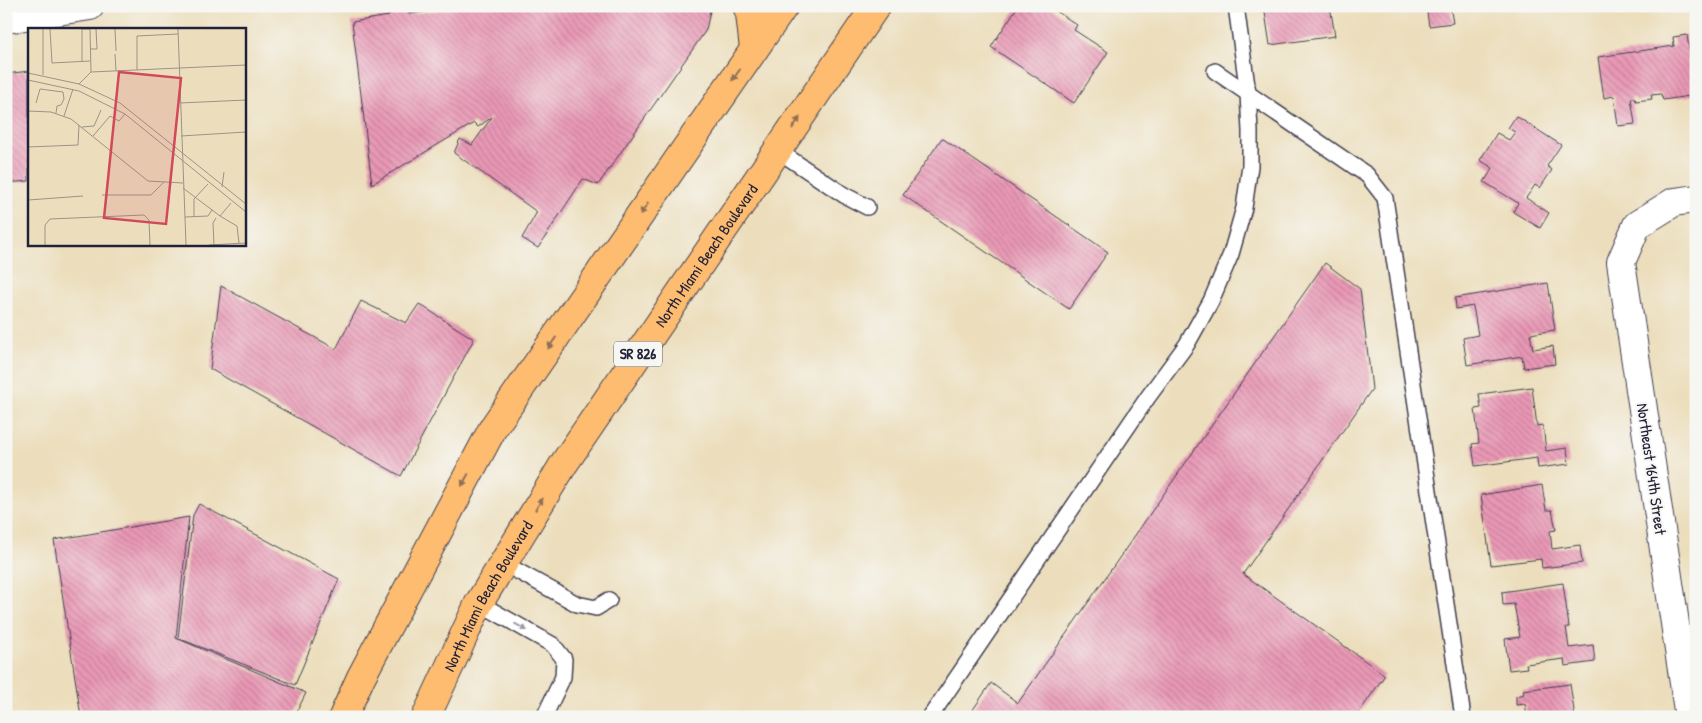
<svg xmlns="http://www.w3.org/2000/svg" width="1702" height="723" font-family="'Patrick Hand',sans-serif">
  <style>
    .building { fill: url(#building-back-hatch) }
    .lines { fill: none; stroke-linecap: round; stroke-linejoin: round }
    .service-casing { stroke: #403e4e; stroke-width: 18 }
    .minor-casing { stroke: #403e4e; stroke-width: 30 }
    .tertiary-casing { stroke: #403e4e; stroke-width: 30 }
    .primary-casing { stroke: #403e4e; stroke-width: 30 }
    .service { stroke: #fff; stroke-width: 15 }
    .minor { stroke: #fff; stroke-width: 28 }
    .tertiary { stroke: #fff; stroke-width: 28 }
    .primary { stroke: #fdbc70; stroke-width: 28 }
    .oneway { fill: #906f56 }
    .oneway2 { fill: #9c9ca7 }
    .labels { text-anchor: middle; stroke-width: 4; stroke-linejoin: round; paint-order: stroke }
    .shield { fill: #f6f6f2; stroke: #626272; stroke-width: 1 }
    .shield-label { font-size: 15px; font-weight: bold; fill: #22223b }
    .street-label { font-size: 16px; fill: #22223b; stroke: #f6f6f2 }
    .inset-road { fill: none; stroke: #9b9388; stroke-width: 1 }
    .view { fill: #d1495b; fill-opacity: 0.15; stroke: #d1495b; stroke-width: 2.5 }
    .inset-edge { fill: none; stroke: #22223b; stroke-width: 2.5 }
  </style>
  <defs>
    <pattern id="building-back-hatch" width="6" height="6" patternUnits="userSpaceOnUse" patternTransform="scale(1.25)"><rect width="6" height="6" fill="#ea98b5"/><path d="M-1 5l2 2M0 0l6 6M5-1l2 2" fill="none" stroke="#bd7c94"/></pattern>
  </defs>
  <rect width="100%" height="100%" fill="#f6f6f2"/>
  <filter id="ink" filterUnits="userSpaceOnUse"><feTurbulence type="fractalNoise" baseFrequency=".02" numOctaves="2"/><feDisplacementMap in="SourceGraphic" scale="10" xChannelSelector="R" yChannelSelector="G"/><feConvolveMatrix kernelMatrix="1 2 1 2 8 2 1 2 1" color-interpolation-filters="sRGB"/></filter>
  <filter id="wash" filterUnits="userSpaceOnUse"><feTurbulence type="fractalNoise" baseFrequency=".0096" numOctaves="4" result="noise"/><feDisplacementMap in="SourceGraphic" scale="20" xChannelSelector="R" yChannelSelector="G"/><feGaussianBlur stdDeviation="1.12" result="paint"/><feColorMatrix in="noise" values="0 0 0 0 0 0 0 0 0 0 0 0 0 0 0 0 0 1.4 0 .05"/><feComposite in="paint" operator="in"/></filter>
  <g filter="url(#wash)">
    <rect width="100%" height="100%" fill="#ecdebc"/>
    <g id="blocks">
      <g class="building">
        <path d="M 389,6 L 407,6 L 409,14 L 470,6 L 711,6 L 706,30 L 598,185 L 583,179 L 538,248 L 522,238 L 537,212 L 454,153 L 460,139 L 472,145 L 492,117 L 478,127 L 474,123 L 372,184 L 352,22 L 389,16 Z"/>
        <path d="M 1018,6 L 1049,6 L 1077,25 L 1074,30 L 1108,52 L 1074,103 L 991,47 Z"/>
        <path d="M 1264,6 L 1330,6 L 1335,36 L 1270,45 Z"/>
        <path d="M 1426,6 L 1450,6 L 1453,23 L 1429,26 Z"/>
        <path d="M 1687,35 L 1696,95 L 1663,100 L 1661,94 L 1651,95 L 1652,99 L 1636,101 L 1635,98 L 1631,98 L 1635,124 L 1618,126 L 1614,96 L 1604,98 L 1598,57 L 1674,46 L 1673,37 Z"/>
        <path d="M 29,71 L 29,181 L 6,183 L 6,74 Z"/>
        <path d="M 1516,116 L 1561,145 L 1547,166 L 1552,170 L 1540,188 L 1535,185 L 1526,198 L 1549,213 L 1540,228 L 1513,212 L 1518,203 L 1484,182 L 1493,168 L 1480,160 L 1497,133 L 1509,140 L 1515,132 L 1508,128 Z"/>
        <path d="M 942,138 L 1108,252 L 1069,309 L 903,195 Z"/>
        <path d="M 1325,263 L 1360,289 L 1372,389 L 1243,574 L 1385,675 L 1356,717 L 968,717 L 991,683 L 1018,703 Z"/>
        <path d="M 1548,283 L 1555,330 L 1530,334 L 1533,349 L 1553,346 L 1555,364 L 1524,368 L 1522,356 L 1467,365 L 1463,338 L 1478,335 L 1473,306 L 1456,309 L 1455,298 Z"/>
        <path d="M 221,286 L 336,349 L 361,301 L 406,323 L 419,304 L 474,339 L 401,476 L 210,369 Z"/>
        <path d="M 1532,387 L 1537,426 L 1543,425 L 1546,451 L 1567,448 L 1569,464 L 1538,468 L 1537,458 L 1475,466 L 1472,444 L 1479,443 L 1475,409 L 1481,408 L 1479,394 Z"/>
        <path d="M 1542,485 L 1546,510 L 1552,510 L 1556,530 L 1550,531 L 1552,549 L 1580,545 L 1582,563 L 1542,568 L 1541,559 L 1491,565 L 1481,495 Z"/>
        <path d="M 199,504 L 339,579 L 295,685 L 178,638 L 193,515 Z"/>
        <path d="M 189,517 L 176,638 L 306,693 L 294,717 L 81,717 L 54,540 Z"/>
        <path d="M 1563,583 L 1569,627 L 1566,627 L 1569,648 L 1593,645 L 1595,662 L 1565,666 L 1564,659 L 1526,664 L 1527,668 L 1509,670 L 1505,639 L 1520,637 L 1514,604 L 1503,605 L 1502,592 Z"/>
        <path d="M 1570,684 L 1575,717 L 1527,717 L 1525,704 L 1516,705 L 1516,696 L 1524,694 L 1523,690 Z"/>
      </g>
    </g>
  </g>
  <g filter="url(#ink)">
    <use href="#blocks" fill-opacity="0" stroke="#403e4e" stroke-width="1"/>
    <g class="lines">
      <g class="service-casing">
        <g id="service">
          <path d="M 1215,71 L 1367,175 L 1385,198 L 1463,717"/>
          <path d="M 777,150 L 844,195 L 867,207"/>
          <path d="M 503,563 L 577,604 L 596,608 L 609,600"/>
          <path d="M 479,603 L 553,645 L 564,659 L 563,677 L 544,717"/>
          <path d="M 930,717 L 1148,397 L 1187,344 L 1211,301 L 1231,254 L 1244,208 L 1250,166 L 1250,131 L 1248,93 L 1236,6"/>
        </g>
      </g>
      <g class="minor-casing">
        <path id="minor" d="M 1689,717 L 1621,262 L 1637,225 L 1674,202 L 1696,199"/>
      </g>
      <g class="tertiary-casing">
        <path id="tertiary" d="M 6,19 L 90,6"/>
      </g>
      <g class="primary-casing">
        <g id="primary">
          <path d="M 747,6 L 750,14 L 754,49"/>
          <path d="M 343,717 L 361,677 L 493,428 L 784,6"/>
          <path id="s1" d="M 426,717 L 479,603 L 565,462 L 876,6"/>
        </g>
      </g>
      <use href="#service" class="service"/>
      <use href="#minor" class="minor"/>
      <use href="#tertiary" class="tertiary"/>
      <use href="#primary" class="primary"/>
    </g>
    <defs><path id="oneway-solid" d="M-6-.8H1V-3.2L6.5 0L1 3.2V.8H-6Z" transform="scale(1.25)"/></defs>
    <g class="oneway">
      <use href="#oneway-solid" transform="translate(736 75) rotate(125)"/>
      <use href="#oneway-solid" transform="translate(796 123) rotate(-56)"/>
      <use href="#oneway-solid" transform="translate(644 209) rotate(125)"/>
      <use href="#oneway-solid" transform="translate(552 343) rotate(125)"/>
      <use href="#oneway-solid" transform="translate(465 480) rotate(119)"/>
      <use href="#oneway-solid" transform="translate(539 504) rotate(-59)"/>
    </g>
    <use class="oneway2" href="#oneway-solid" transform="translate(521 627) rotate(29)"/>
  </g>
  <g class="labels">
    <rect class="shield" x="614" y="341.5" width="48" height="25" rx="4"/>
    <g class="shield-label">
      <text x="638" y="359">SR 826</text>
    </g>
    <g class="street-label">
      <text dy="6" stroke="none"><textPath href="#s1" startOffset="541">North Miami Beach Boulevard</textPath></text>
      <text transform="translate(1652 469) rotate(82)" y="6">Northeast 164th Street</text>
      <text dy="6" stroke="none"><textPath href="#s1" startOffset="136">North Miami Beach Boulevard</textPath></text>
    </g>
  </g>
  <g transform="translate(28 28)">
    <rect width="218" height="218" fill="#ecdebc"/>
    <path class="inset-road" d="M 15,1 L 15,47M 22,1 L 24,35 L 62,33M 62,1 L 63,44M 87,1 L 88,23M 150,1 L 158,217M 62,21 L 69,21 L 68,1M 87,26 L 88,43M 54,34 L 54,1 L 62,1M 109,42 L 109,8 L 150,6M 0,45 L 51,56 L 92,75 L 218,176M 0,52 L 51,63 L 97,86 L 218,184M 51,56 L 63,44 L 218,37M 8,75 L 12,61 L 35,64 L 36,71 L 33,77 L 29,78 L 28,85M 152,75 L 218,72M 0,83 L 23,84 L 43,91 L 120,153 L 155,155M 36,88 L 45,61M 54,99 L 66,98 L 73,82M 65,108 L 82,88 L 91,93 L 97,86M 153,108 L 218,104M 0,119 L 50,117 L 51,97M 194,159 L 196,144M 155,160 L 192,188 L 203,175M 74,167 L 123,167 L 136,154M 0,172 L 55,168M 192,188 L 209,198 L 211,215M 157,189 L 180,188 L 184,182M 166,189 L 166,171 L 180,156M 17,217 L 17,197 L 22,191 L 116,187 L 121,192 L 122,217M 181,217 L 218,215M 186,217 L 185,195 L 188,190"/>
    <path class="view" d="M 91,44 L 153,50 L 138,196 L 76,190 Z"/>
    <rect width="218" height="218" class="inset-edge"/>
  </g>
  <rect width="1702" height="723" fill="none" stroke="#f6f6f2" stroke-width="25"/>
</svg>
